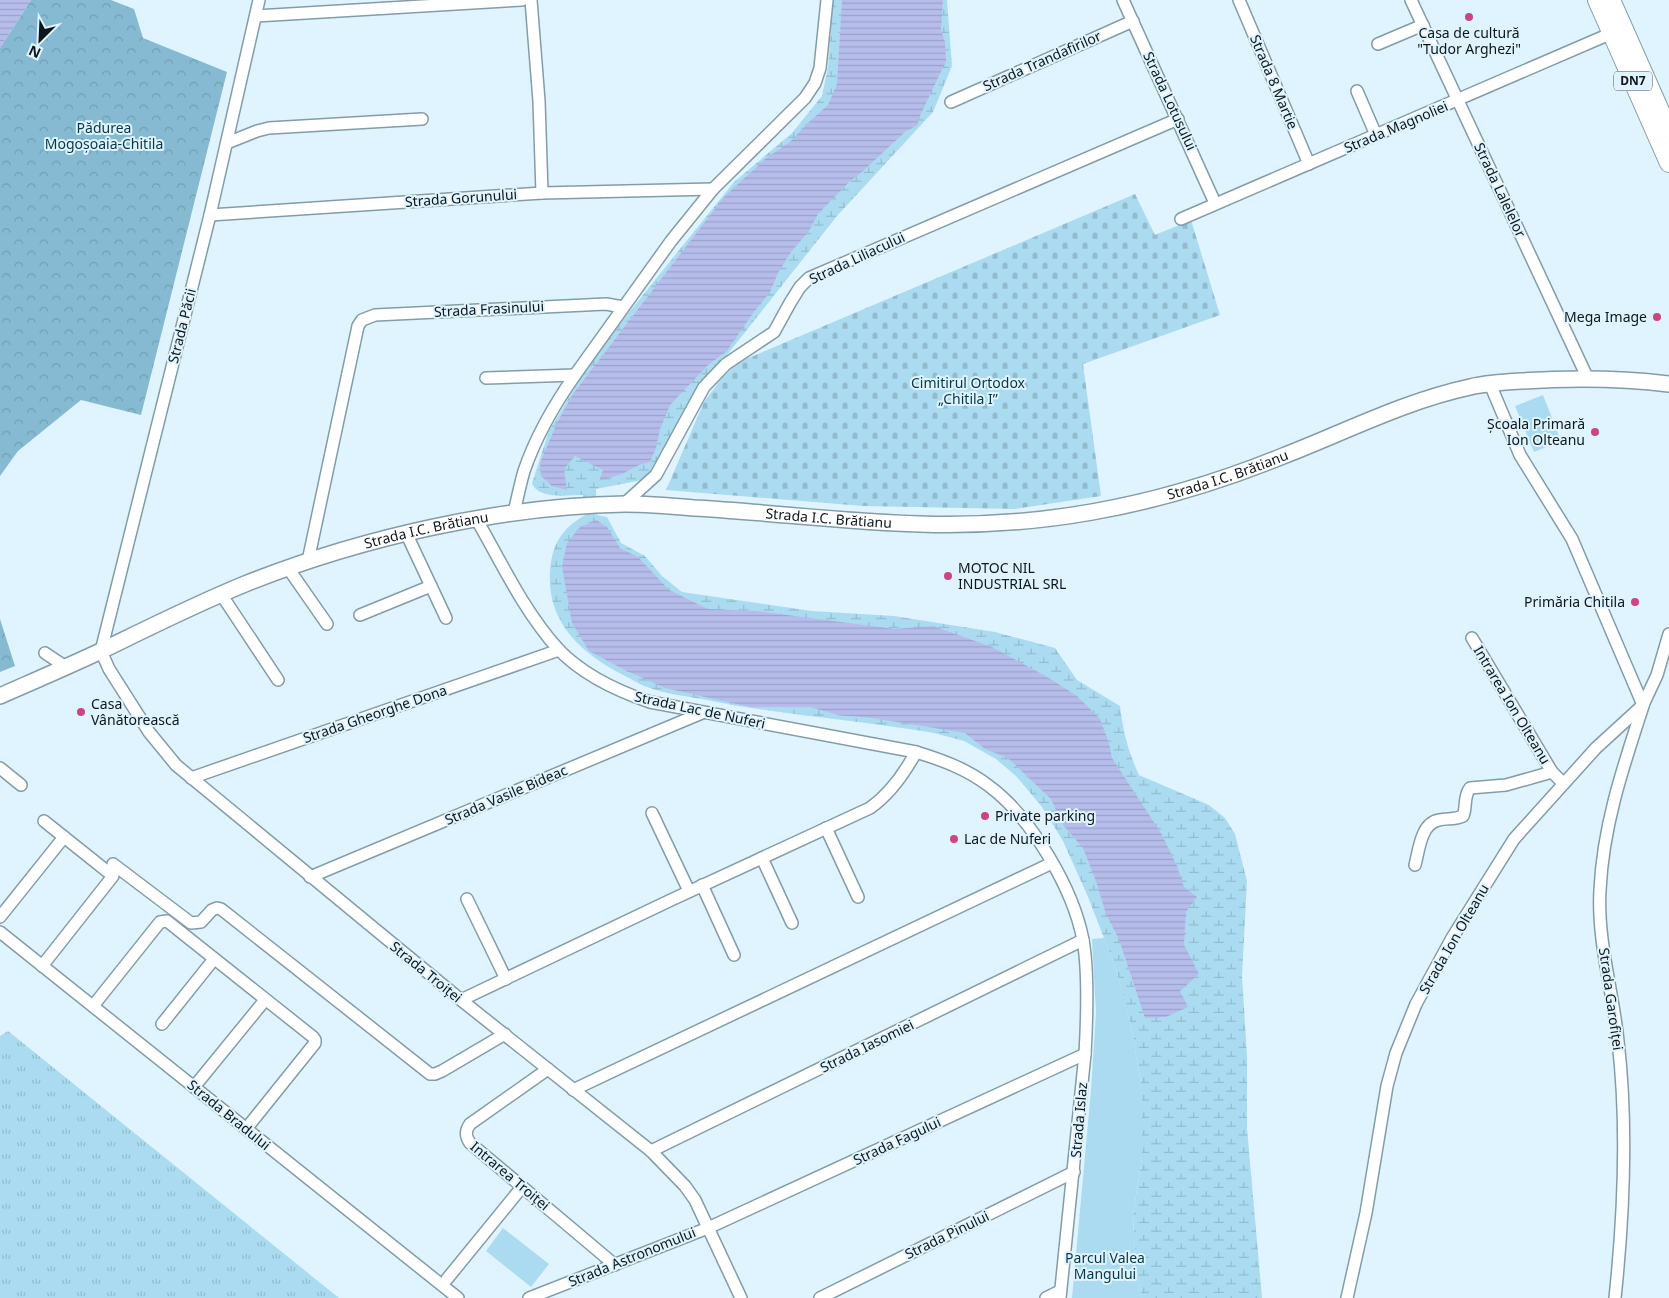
<svg xmlns="http://www.w3.org/2000/svg" width="1669" height="1298" font-family="'Noto Sans',sans-serif">
  <style>
    .grass { fill: url(#grass-tufts) }
    .forest { fill: url(#forest-crowns) }
    .wetland { fill: url(#wetland-marsh) }
    .cemetery { fill: url(#cemetery-stones) }
    .park { fill: #abdbf1 }
    .water { fill: url(#water-rules) }
    .lines { fill: none; stroke-linecap: round; stroke-linejoin: round }
    .street-casing { stroke: #849ca7; stroke-width: 14 }
    .secondary-casing { stroke: #849ca7; stroke-width: 18 }
    .primary-casing { stroke: #849ca7; stroke-width: 20 }
    .street { stroke: #fff; stroke-width: 11 }
    .secondary { stroke: #fff; stroke-width: 15 }
    .primary { stroke: #fff; stroke-width: 18 }
    .poi-dot { fill: #cb4586; stroke: #dff4fe; stroke-width: 2 }
    .labels { text-anchor: middle; stroke-width: 4; stroke-linejoin: round; paint-order: stroke }
    .shield { fill: #dff4fe; stroke: #4c595e; stroke-width: 1 }
    .shield-label { font-size: 12px; font-weight: bold; fill: #0d161a }
    .poi-label { font-size: 14px; fill: #0d161a; stroke: #dff4fe; text-anchor: start }
    .street-label { font-size: 14px; fill: #0d161a; stroke: #dff4fe }
    .park-label { font-size: 14px; fill: #063748; stroke: #dff4fe }
  </style>
  <defs>
    <pattern id="grass-tufts" width="24" height="20" patternUnits="userSpaceOnUse" patternTransform="scale(1.25)"><rect width="24" height="20" fill="#abdbf1"/><path d="M3 7l-1-3M5 7V3M7 7l1-3M15 17l-1-3M17 17v-4M19 17l1-3" fill="none" stroke="#92bbce"/></pattern>
    <pattern id="forest-crowns" width="20" height="18" patternUnits="userSpaceOnUse" patternTransform="scale(1.25)"><rect width="20" height="18" fill="#85bad2"/><path d="M2 6a3 3 0 1 1 6 0M12 15a3 3 0 1 1 6 0" fill="none" stroke="#729fb4"/></pattern>
    <pattern id="wetland-marsh" width="20" height="14" patternUnits="userSpaceOnUse" patternTransform="scale(1.25)"><rect width="20" height="14" fill="#abdbf1"/><path d="M1 5h8M5 5V1M11 12h8M15 12V8" fill="none" stroke="#92bbce"/></pattern>
    <pattern id="cemetery-stones" width="16" height="16" patternUnits="userSpaceOnUse" patternTransform="scale(1.25)"><rect width="16" height="16" fill="#abdbf1"/><path d="M2 7V4a2 2 0 0 1 4 0v3zM10 15v-3a2 2 0 0 1 4 0v3z" fill="#92bbce"/></pattern>
    <pattern id="water-rules" width="6" height="5" patternUnits="userSpaceOnUse" patternTransform="scale(1.25)"><rect width="6" height="5" fill="#b6bdeb"/><path d="M0 2.5h6" fill="none" stroke="#9ba2c9"/></pattern>
  </defs>
  <rect width="100%" height="100%" fill="#dff4fe"/>
  <path class="grass" d="M 8,1031 L 339,1298 L 0,1298 L 0,1036 Z"/>
  <g class="forest">
    <path d="M 31,0 L 111,0 L 134,9 L 143,38 L 227,72 L 141,415 L 81,400 L 18,451 L 0,476 L 0,48 Z"/>
    <path d="M 0,619 L 15,666 L 0,672 Z"/>
  </g>
  <path class="wetland" d="M 833,0 L 947,0 L 952,66 L 933,112 L 837,216 L 727,355 L 648,479 L 596,489 L 597,515 L 607,517 L 621,543 L 645,556 L 662,576 L 682,592 L 812,611 L 894,616 L 995,632 L 1055,648 L 1077,680 L 1120,706 C 1123,732 1128,751 1139,775 L 1209,805 L 1225,818 L 1235,834 L 1247,881 L 1242,976 L 1247,1056 L 1247,1128 L 1262,1298 L 1142,1298 L 1135,1261 L 1133,1215 L 1142,1158 L 1142,1089 L 1132,1031 L 1116,969 L 1088,897 L 1063,841 L 1042,807 L 1017,777 L 996,759 L 964,741 L 934,733 C 857,720 778,715 702,699 C 685,696 666,694 650,688 C 643,686 636,682 629,678 C 590,659 553,631 550,585 C 549,552 556,532 585,515 L 583,495 C 569,495 538,500 532,483 L 549,431 L 581,377 L 626,316 L 734,182 L 792,133 L 822,96 L 828,67 Z"/>
  <path class="cemetery" d="M 1135,194 L 1155,235 L 1191,220 L 1220,315 L 1083,364 L 1101,496 L 1015,509 L 863,506 L 666,490 L 704,402 L 722,378 L 739,362 Z"/>
  <g class="park">
    <path d="M 1543,395 L 1561,441 L 1534,452 L 1515,406 Z"/>
    <path d="M 1104,938 L 1116,969 L 1124,999 L 1132,1031 L 1142,1089 L 1142,1158 L 1133,1215 L 1135,1261 L 1142,1298 L 1072,1298 L 1091,1090 L 1096,1012 L 1092,939 Z"/>
    <path d="M 503,1228 L 549,1264 L 531,1287 L 486,1251 Z"/>
  </g>
  <g class="water">
    <path d="M 0,0 L 31,0 L 0,48 Z"/>
    <path d="M 842,0 L 943,0 L 941,30 L 945,42 L 946,61 L 918,120 L 918,125 L 906,131 L 863,171 L 849,182 L 818,214 L 809,231 L 791,252 L 778,273 L 770,292 L 753,313 L 727,351 L 708,365 L 670,405 L 660,429 L 656,448 L 650,462 L 639,465 L 622,474 L 599,481 L 603,470 L 575,456 L 564,469 L 567,490 L 552,486 L 541,476 L 540,463 L 557,423 L 573,394 L 724,197 L 765,159 L 790,142 L 809,122 L 828,105 L 837,84 Z"/>
    <path d="M 596,520 L 607,527 L 620,548 L 638,557 L 669,590 L 708,609 L 756,611 L 895,629 L 933,626 L 992,647 L 1049,678 L 1077,696 L 1100,719 L 1109,743 L 1112,758 L 1161,833 L 1177,866 L 1184,887 L 1197,897 L 1186,912 L 1184,945 L 1199,974 L 1180,991 L 1188,1007 L 1166,1017 L 1145,1018 L 1119,939 L 1106,914 L 1097,884 L 1083,848 L 1063,825 L 1051,799 L 1008,758 L 985,749 L 965,733 L 873,718 L 838,715 L 810,707 L 750,707 L 665,688 L 625,670 L 589,651 L 572,623 L 562,566 L 567,543 L 580,527 Z"/>
  </g>
  <g class="lines">
    <g class="street-casing">
      <g id="street">
        <path d="M 259,0 L 210,215 L 101,651 L 109,669 L 149,732 L 176,765 L 461,1000 L 651,1151 L 685,1186 L 695,1200 L 741,1298"/>
        <path d="M 531,0 L 539,101 L 542,193"/>
        <path d="M 1123,0 L 1215,203"/>
        <path d="M 1239,0 L 1309,164"/>
        <path d="M 1411,0 L 1588,379"/>
        <path d="M 256,16 L 522,0"/>
        <path d="M 1378,44 L 1423,25"/>
        <path d="M 1357,91 L 1376,135"/>
        <path d="M 951,102 L 1133,21"/>
        <path d="M 227,143 L 257,131 L 269,128 L 422,119"/>
        <path d="M 210,215 L 542,193 L 713,189"/>
        <path d="M 1181,219 L 1612,33"/>
        <path d="M 486,378 L 575,375"/>
        <path d="M 1490,384 L 1520,455 L 1572,539 L 1643,705"/>
        <path d="M 624,504 L 656,475 L 704,387 L 726,364 L 774,332 L 790,303 L 800,287 L 809,278 L 1178,119"/>
        <path d="M 514,513 C 517,499 520,485 524,471 C 536,436 554,405 575,375 L 671,241 L 713,189 L 805,98 L 815,83 L 820,68 L 827,0"/>
        <path d="M 477,520 C 502,564 524,611 558,649 C 583,675 617,691 650,702 L 916,752 C 942,760 967,769 989,786 C 1031,817 1073,888 1083,940 C 1089,974 1087,1019 1085,1054 L 1060,1298"/>
        <path d="M 407,535 L 446,618"/>
        <path d="M 308,561 L 358,326 L 362,320 L 375,315 L 606,304 L 623,307"/>
        <path d="M 288,568 L 327,624"/>
        <path d="M 221,594 L 278,680"/>
        <path d="M 360,615 L 431,586"/>
        <path d="M 1472,638 L 1552,772"/>
        <path d="M 45,653 L 66,667"/>
        <path d="M 0,768 L 21,785"/>
        <path d="M 191,778 L 559,650"/>
        <path d="M 652,813 L 689,891"/>
        <path d="M 826,828 L 858,897"/>
        <path d="M 762,858 L 792,923"/>
        <path d="M 113,864 L 191,923 L 201,922 L 212,910 L 217,908 L 221,909 L 430,1074 L 435,1074 L 442,1071 L 505,1034"/>
        <path d="M 1415,865 C 1419,850 1421,823 1439,820 C 1447,818 1455,820 1463,816 C 1467,807 1463,797 1470,788 L 1506,785 L 1552,772 L 1563,783"/>
        <path d="M 310,877 L 702,713"/>
        <path d="M 702,885 L 734,955"/>
        <path d="M 467,899 L 506,979"/>
        <path d="M 0,917 L 64,837"/>
        <path d="M 0,932 L 458,1298"/>
        <path d="M 42,966 L 113,876 L 44,821"/>
        <path d="M 461,1000 L 671,900 L 870,808 C 890,794 904,774 916,752"/>
        <path d="M 93,1006 L 160,922 L 167,921 L 313,1037 L 315,1040 L 315,1043 L 246,1129"/>
        <path d="M 162,1024 L 214,959"/>
        <path d="M 548,1069 L 470,1124 C 465,1131 465,1136 470,1143 L 615,1265"/>
        <path d="M 194,1087 L 265,1000"/>
        <path d="M 573,1090 L 1052,863"/>
        <path d="M 651,1151 L 1083,940"/>
        <path d="M 447,1279 L 522,1187"/>
        <path d="M 529,1298 L 708,1228 L 1085,1054"/>
        <path d="M 820,1298 L 1074,1172"/>
        <path d="M 1046,1298 L 1060,1291"/>
        <path d="M 1347,1298 L 1366,1213 L 1387,1086 L 1396,1053 L 1416,1004 L 1452,938 L 1514,839 L 1596,748 L 1643,705 L 1657,675 L 1669,634"/>
        <path d="M 1615,1298 C 1624,1213 1628,1126 1618,1041 C 1613,991 1597,941 1600,890 C 1603,826 1623,767 1643,706"/>
      </g>
    </g>
    <g class="secondary-casing">
      <g id="secondary">
        <path id="s1" d="M 0,696 C 34,681 69,666 103,650 C 150,627 196,604 245,584 C 360,538 500,506 625,504 C 648,504 671,506 694,508 C 769,512 844,522 919,524 C 977,526 1035,522 1092,512 C 1155,501 1224,480 1283,456 C 1345,432 1405,401 1470,387 C 1487,383 1505,382 1522,381 C 1571,378 1620,378 1669,384"/>
      </g>
    </g>
    <g class="primary-casing">
      <g id="primary">
        <path d="M 1597,0 L 1669,163"/>
        <path d="M 1611,0 L 1669,131"/>
      </g>
    </g>
    <use href="#street" class="street"/>
    <use href="#secondary" class="secondary"/>
    <use href="#primary" class="primary"/>
  </g>
  <g class="poi-dot">
    <circle cx="1469" cy="17" r="5"/>
    <circle cx="1657" cy="317" r="5"/>
    <circle cx="1595" cy="432" r="5"/>
    <circle cx="948" cy="576" r="5"/>
    <circle cx="1635" cy="602" r="5"/>
    <circle cx="81" cy="712" r="5"/>
    <circle cx="985" cy="816" r="5"/>
    <circle cx="954" cy="839" r="5"/>
  </g>
  <g class="labels">
    <rect class="shield" x="1614" y="71.5" width="38" height="19" rx="4"/>
    <g class="shield-label">
      <text x="1633" y="85">DN7</text>
    </g>
    <g class="poi-label">
      <text x="1469" y="38" text-anchor="middle">Casa de cultură<tspan x="1469" dy="16">"Tudor Arghezi"</tspan></text>
      <text x="1647" y="322" text-anchor="end">Mega Image</text>
      <text x="1585" y="429" text-anchor="end">Școala Primară<tspan x="1585" dy="16">Ion Olteanu</tspan></text>
      <text x="958" y="573">MOTOC NIL<tspan x="958" dy="16">INDUSTRIAL SRL</tspan></text>
      <text x="1625" y="607" text-anchor="end">Primăria Chitila</text>
      <text x="91" y="709">Casa<tspan x="91" dy="16">Vânătorească</tspan></text>
      <text x="995" y="821">Private parking</text>
      <text x="964" y="844">Lac de Nuferi</text>
    </g>
    <g class="street-label">
      <text transform="translate(1042 61) rotate(-24)" y="5">Strada Trandafirilor</text>
      <text transform="translate(1274 82) rotate(67)" y="5">Strada 8 Martie</text>
      <text transform="translate(1170 101) rotate(65)" y="5">Strada Lotusului</text>
      <text transform="translate(1396 127) rotate(-23)" y="5">Strada Magnoliei</text>
      <text transform="translate(1500 190) rotate(65)" y="5">Strada Lalelelor</text>
      <text transform="translate(461 198) rotate(-4)" y="5">Strada Gorunului</text>
      <text transform="translate(857 258) rotate(-25)" y="5">Strada Liliacului</text>
      <text transform="translate(489 309) rotate(-3)" y="5">Strada Frasinului</text>
      <text transform="translate(182 326) rotate(-76)" y="5">Strada Păcii</text>
      <text dy="5" stroke="none"><textPath href="#s1" startOffset="1269">Strada I.C. Brătianu</textPath></text>
      <text dy="5" stroke="none"><textPath href="#s1" startOffset="864">Strada I.C. Brătianu</textPath></text>
      <text dy="5" stroke="none"><textPath href="#s1" startOffset="459">Strada I.C. Brătianu</textPath></text>
      <text transform="translate(1512 705) rotate(59)" y="5">Intrarea Ion Olteanu</text>
      <text transform="translate(700 710) rotate(12)" y="5">Strada Lac de Nuferi</text>
      <text transform="translate(375 714) rotate(-19)" y="5">Strada Gheorghe Dona</text>
      <text transform="translate(506 795) rotate(-23)" y="5">Strada Vasile Bideac</text>
      <text transform="translate(1454 939) rotate(-60)" y="5">Strada Ion Olteanu</text>
      <text transform="translate(426 972) rotate(39)" y="5">Strada Troiței</text>
      <text transform="translate(1611 999) rotate(82)" y="5">Strada Garofiței</text>
      <text transform="translate(867 1046) rotate(-26)" y="5">Strada Iasomiei</text>
      <text transform="translate(229 1115) rotate(39)" y="5">Strada Bradului</text>
      <text transform="translate(1079 1120) rotate(-85)" y="5">Strada Islaz</text>
      <text transform="translate(897 1141) rotate(-25)" y="5">Strada Fagului</text>
      <text transform="translate(510 1176) rotate(40)" y="5">Intrarea Troiței</text>
      <text transform="translate(947 1235) rotate(-26)" y="5">Strada Pinului</text>
      <text transform="translate(632 1257) rotate(-22)" y="5">Strada Astronomului</text>
    </g>
    <g class="park-label">
      <text x="104" y="133">Pădurea<tspan x="104" dy="16">Mogoșoaia-Chitila</tspan></text>
      <text x="968" y="388">Cimitirul Ortodox<tspan x="968" dy="16">„Chitila I”</tspan></text>
      <text x="1105" y="1263">Parcul Valea<tspan x="1105" dy="16">Mangului</tspan></text>
    </g>
  </g>
  <g transform="translate(40 40) rotate(204)" stroke="#dff4fe" stroke-width="4" paint-order="stroke">
  <path d="M0-4L9 19L0 12L-9 19Z" fill="#0d161a"/>
  <text y="-8" font-size="14" font-weight="bold" text-anchor="middle" fill="#0d161a">N</text>
  </g>
</svg>
